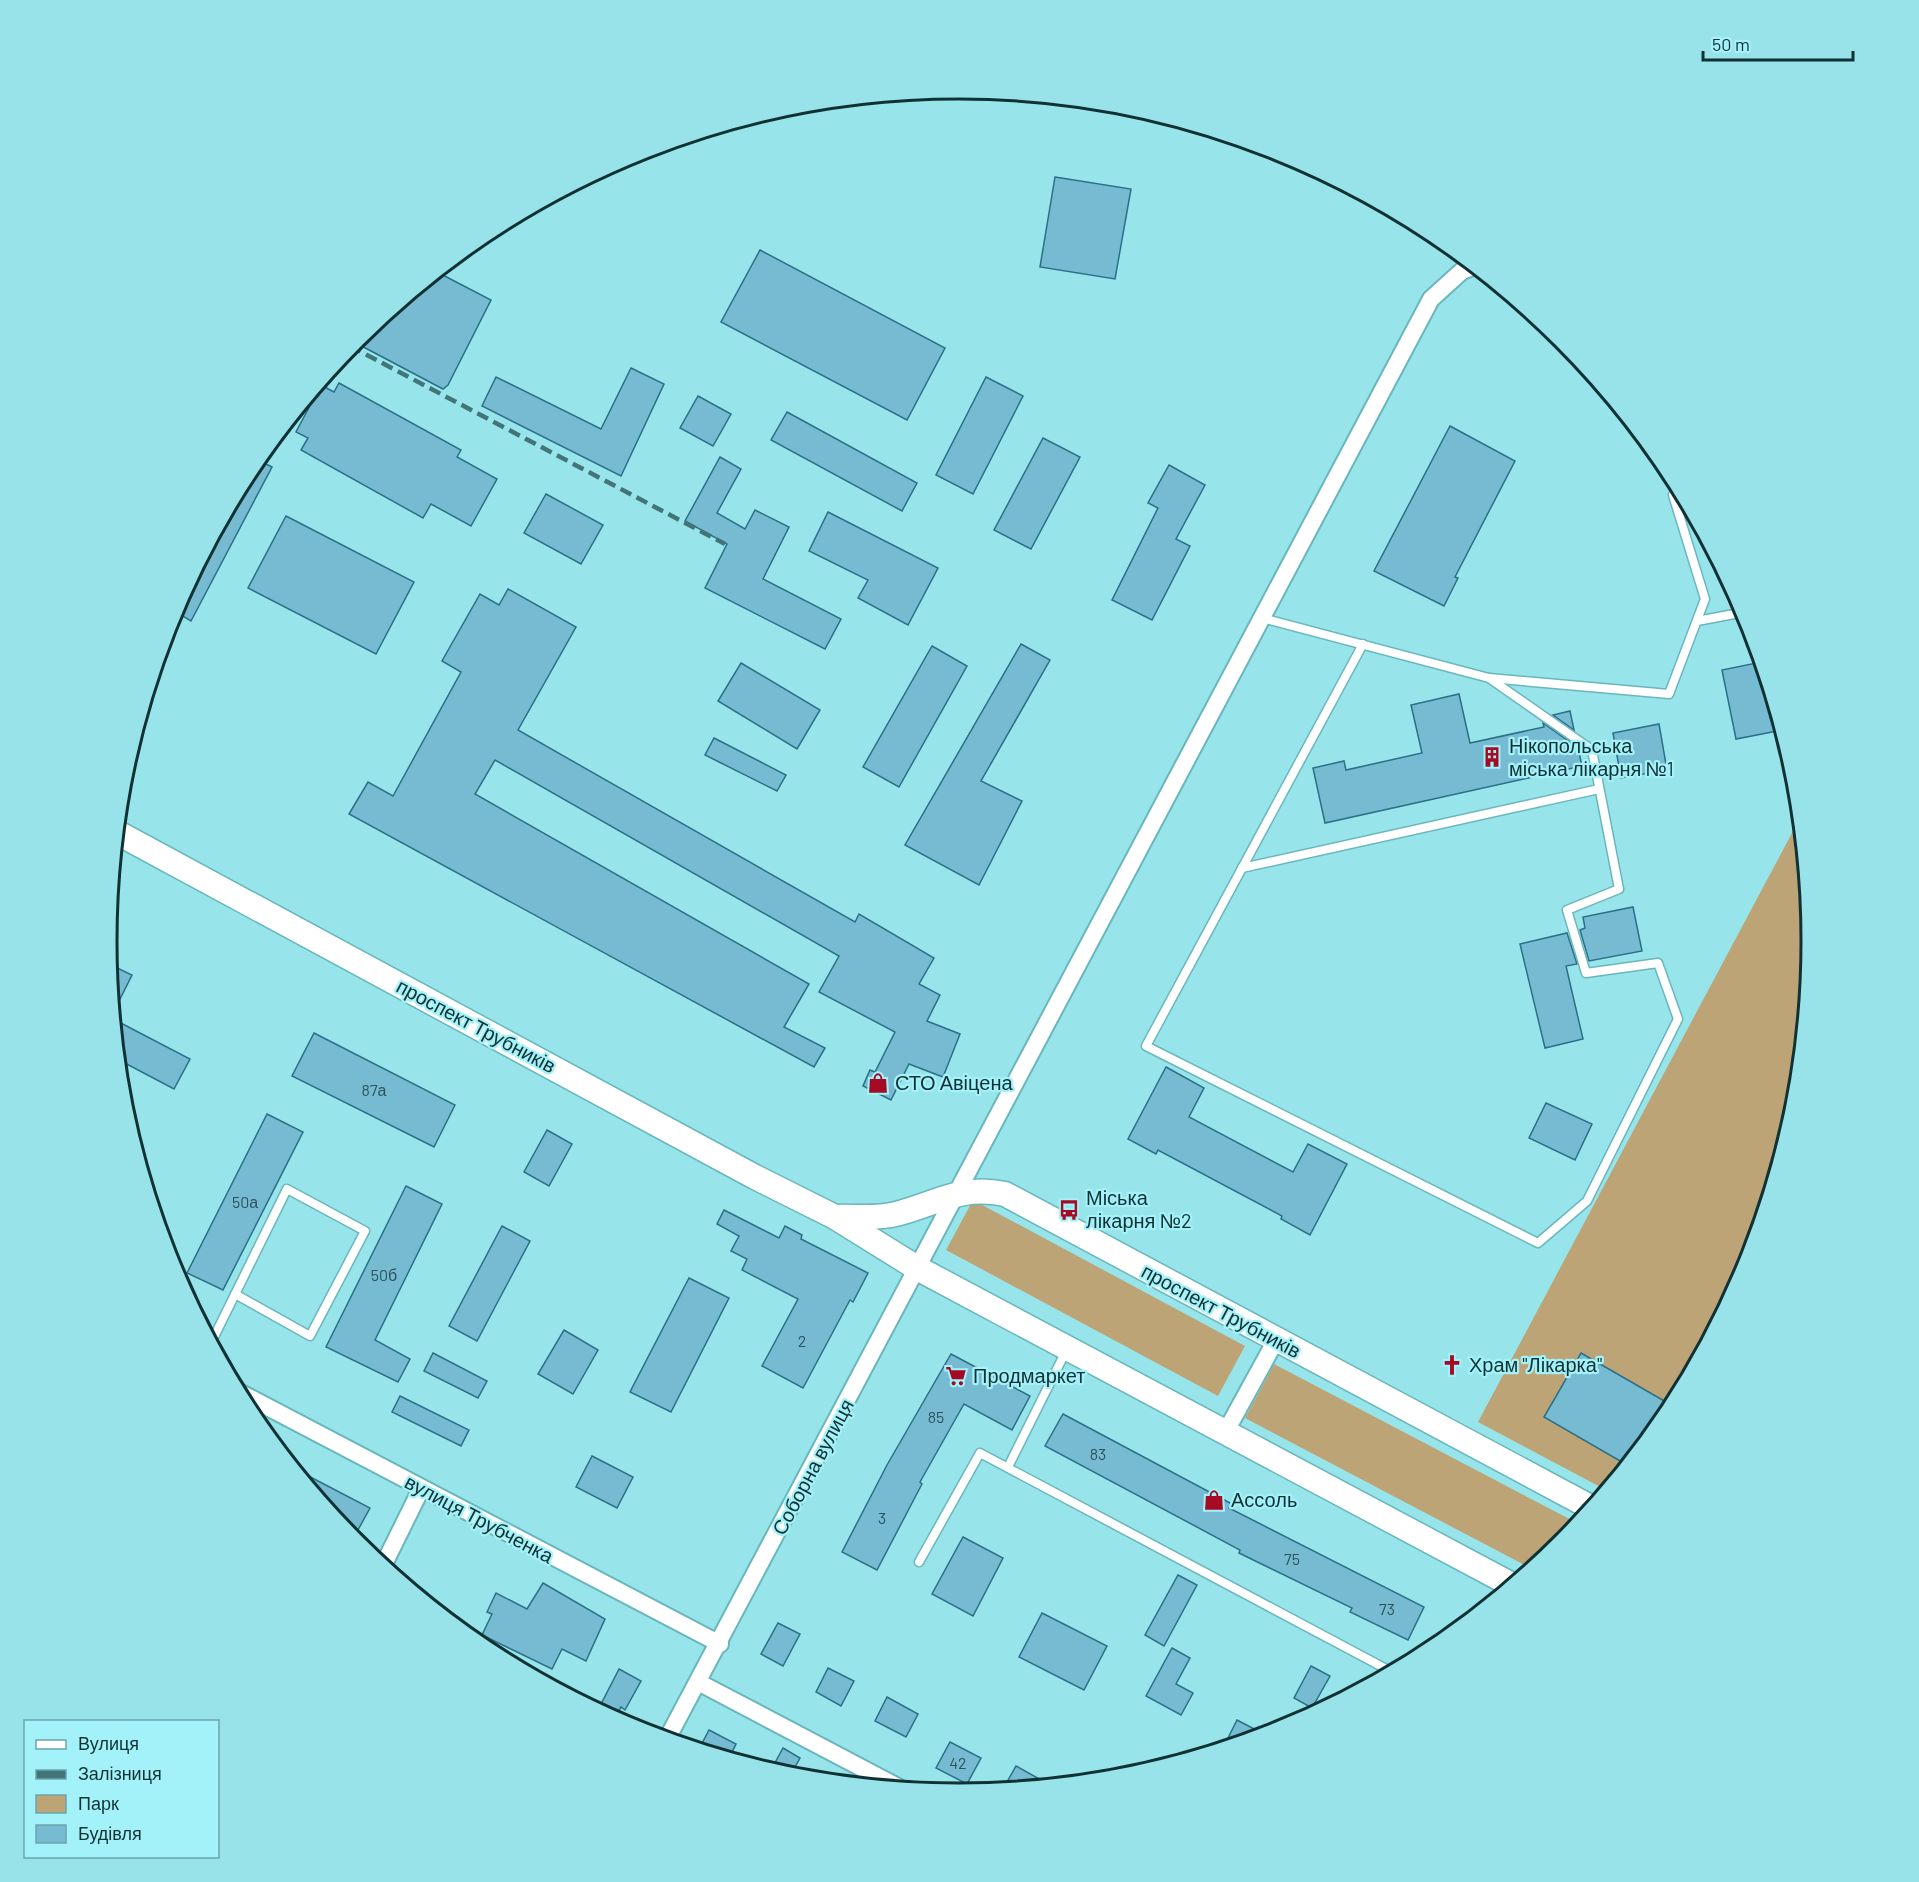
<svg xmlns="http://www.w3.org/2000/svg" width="1919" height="1882" font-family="Barlow,sans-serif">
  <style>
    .green { fill: #bda476 }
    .building { fill: #77bbd3; stroke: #2a7086; stroke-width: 1.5 }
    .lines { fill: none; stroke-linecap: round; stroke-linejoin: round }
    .service-casing { stroke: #69b7bd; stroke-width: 11 }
    .minor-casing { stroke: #69b7bd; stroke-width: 20 }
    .secondary-casing { stroke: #69b7bd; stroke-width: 27 }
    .service { stroke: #fff; stroke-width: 8 }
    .minor { stroke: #fff; stroke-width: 16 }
    .secondary { stroke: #fff; stroke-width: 24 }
    .rail { stroke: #427478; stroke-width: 4.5; stroke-dasharray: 12 6; stroke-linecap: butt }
    .labels { text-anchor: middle; stroke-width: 4.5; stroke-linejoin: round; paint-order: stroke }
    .number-label { font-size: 16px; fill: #2a545c }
    .poi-label { font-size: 20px; fill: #113235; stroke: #a4f2f9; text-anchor: start }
    .street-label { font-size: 20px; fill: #113235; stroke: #a4f2f9 }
    .rim { fill: none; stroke: #113235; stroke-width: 3 }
  </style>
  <rect width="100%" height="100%" fill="#97e5eb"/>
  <g class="green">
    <path d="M 1800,818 L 1812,941 L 1796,1108 L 1747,1268 L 1668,1415 L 1606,1490 L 1478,1422 Z"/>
    <path d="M 973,1200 L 1245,1346 L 1218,1396 L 946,1250 Z"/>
    <path d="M 1274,1364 L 1579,1524 L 1562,1544 L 1532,1569 L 1245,1418 Z"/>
  </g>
  <g class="building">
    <path d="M 1055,177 L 1131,189 L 1115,279 L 1040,267 Z"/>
    <path d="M 760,250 L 945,348 L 907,420 L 721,322 Z"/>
    <path d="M 437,272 L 491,300 L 448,385 L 443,389 L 354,342 Z"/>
    <path d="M 631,368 L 664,384 L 621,476 L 482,406 L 496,377 L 601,429 Z"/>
    <path d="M 986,377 L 1023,396 L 973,494 L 936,475 Z"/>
    <path d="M 339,383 L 461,450 L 457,457 L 497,479 L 471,526 L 431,504 L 423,518 L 301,450 L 308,438 L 296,432 L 321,385 L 334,392 Z"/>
    <path d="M 698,396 L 731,414 L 713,446 L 680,428 Z"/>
    <path d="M 787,412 L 917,483 L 902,511 L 771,440 Z"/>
    <path d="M 1450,426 L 1515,461 L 1455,577 L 1458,578 L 1444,606 L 1374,571 Z"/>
    <path d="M 1043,438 L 1080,457 L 1031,549 L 994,530 Z"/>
    <path d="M 720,457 L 741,469 L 717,513 L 745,529 L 755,510 L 789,527 L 763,579 L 841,619 L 825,649 L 705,588 L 727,544 L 685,521 Z"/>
    <path d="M 257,459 L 272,467 L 191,621 L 174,611 Z"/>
    <path d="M 1169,465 L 1205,485 L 1176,539 L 1190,546 L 1152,620 L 1112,600 L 1158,508 L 1148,503 Z"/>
    <path d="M 546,494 L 603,525 L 581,564 L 524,533 Z"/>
    <path d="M 828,512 L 938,568 L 908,625 L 858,598 L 868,580 L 809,551 Z"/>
    <path d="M 286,516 L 414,582 L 376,654 L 248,588 Z"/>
    <path d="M 508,589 L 576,627 L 518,730 L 855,922 L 859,914 L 934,958 L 919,984 L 940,995 L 927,1021 L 960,1034 L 943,1077 L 909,1064 L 891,1100 L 863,1086 L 870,1070 L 875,1072 L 895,1032 L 819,992 L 839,956 L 495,760 L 475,794 L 809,984 L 784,1027 L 825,1048 L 814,1067 L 349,814 L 368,782 L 393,796 L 461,672 L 442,661 L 480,594 L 499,605 Z"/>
    <path d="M 1021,644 L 1050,660 L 981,781 L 1022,801 L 979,885 L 905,845 Z"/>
    <path d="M 932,646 L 967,666 L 899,787 L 863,767 Z"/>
    <path d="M 1761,662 L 1782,730 L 1736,739 L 1722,670 Z"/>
    <path d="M 741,663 L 820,710 L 797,749 L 718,701 Z"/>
    <path d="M 1459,694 L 1470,743 L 1544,727 L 1543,723 L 1578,748 L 1582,766 L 1325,823 L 1313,768 L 1344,761 L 1346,770 L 1422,753 L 1411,705 Z"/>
    <path d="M 1570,711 L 1574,730 L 1553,715 Z"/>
    <path d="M 1659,724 L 1667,770 L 1621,778 L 1613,733 Z"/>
    <path d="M 714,738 L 786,775 L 777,791 L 705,755 Z"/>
    <path d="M 1633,907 L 1642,951 L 1589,961 L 1580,930 L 1585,928 L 1583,917 Z"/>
    <path d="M 1567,933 L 1577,964 L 1566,966 L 1583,1039 L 1545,1048 L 1520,944 Z"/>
    <path d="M 109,964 L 132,975 L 114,1011 Z"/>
    <path d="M 115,1020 L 190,1059 L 174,1089 L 119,1060 Z"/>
    <path d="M 314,1033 L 455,1105 L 434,1147 L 292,1076 Z"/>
    <path d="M 1166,1067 L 1204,1088 L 1189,1117 L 1293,1172 L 1308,1144 L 1347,1164 L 1310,1235 L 1281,1219 L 1282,1216 L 1158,1150 L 1156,1154 L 1128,1139 Z"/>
    <path d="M 1546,1103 L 1592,1124 L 1575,1160 L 1529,1138 Z"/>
    <path d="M 267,1114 L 303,1132 L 223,1290 L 187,1273 Z"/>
    <path d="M 547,1130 L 572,1144 L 549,1186 L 524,1172 Z"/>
    <path d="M 406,1186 L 442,1204 L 375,1340 L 410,1359 L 398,1382 L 326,1347 Z"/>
    <path d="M 724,1210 L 779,1238 L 785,1226 L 802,1235 L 801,1239 L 868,1273 L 853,1302 L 850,1300 L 803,1388 L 762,1366 L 798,1299 L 742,1270 L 747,1259 L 731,1251 L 739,1236 L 717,1224 Z"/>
    <path d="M 502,1226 L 530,1241 L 477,1341 L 449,1326 Z"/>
    <path d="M 689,1278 L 729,1298 L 671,1412 L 630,1392 Z"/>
    <path d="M 564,1330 L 598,1350 L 573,1394 L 538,1374 Z"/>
    <path d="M 433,1353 L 487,1381 L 478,1398 L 424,1371 Z"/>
    <path d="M 1581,1353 L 1673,1406 L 1627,1465 L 1544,1417 Z"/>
    <path d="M 951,1354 L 1030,1396 L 1012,1430 L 964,1404 L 920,1482 L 922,1484 L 877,1570 L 842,1552 L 887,1465 Z"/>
    <path d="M 400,1396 L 469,1430 L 461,1446 L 392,1412 Z"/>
    <path d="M 1063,1414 L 1232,1504 L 1229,1508 L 1424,1607 L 1408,1640 L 1350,1612 L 1352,1608 L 1239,1553 L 1240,1550 L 1045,1446 Z"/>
    <path d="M 592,1456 L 633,1477 L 617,1508 L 576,1487 Z"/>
    <path d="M 295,1469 L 370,1508 L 353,1539 Z"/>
    <path d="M 963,1537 L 1003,1558 L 973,1616 L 932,1594 Z"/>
    <path d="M 1178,1575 L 1197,1585 L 1164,1646 L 1145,1635 Z"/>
    <path d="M 543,1583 L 605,1619 L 586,1661 L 562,1649 L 552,1669 L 482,1635 L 492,1614 L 487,1612 L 496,1593 L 527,1609 Z"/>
    <path d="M 1042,1613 L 1107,1646 L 1084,1690 L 1019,1657 Z"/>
    <path d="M 778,1623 L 800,1634 L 783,1666 L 761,1654 Z"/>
    <path d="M 1172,1648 L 1190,1658 L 1176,1684 L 1193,1693 L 1181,1715 L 1146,1696 Z"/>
    <path d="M 1311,1666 L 1330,1676 L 1312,1708 L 1294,1698 Z"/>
    <path d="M 828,1668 L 854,1681 L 841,1706 L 816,1692 Z"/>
    <path d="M 619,1669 L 641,1681 L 625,1710 L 621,1707 L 615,1719 L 598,1710 Z"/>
    <path d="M 887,1697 L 918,1714 L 906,1737 L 875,1721 Z"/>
    <path d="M 1237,1720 L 1266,1735 L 1223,1748 Z"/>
    <path d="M 709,1730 L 736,1744 L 729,1758 L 699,1749 Z"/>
    <path d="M 950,1742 L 981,1758 L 967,1784 L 936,1768 Z"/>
    <path d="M 783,1748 L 800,1758 L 790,1776 L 771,1770 Z"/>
    <path d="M 1016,1766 L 1050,1785 L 1003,1789 Z"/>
  </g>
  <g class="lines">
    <g class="service-casing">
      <g id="service">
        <path d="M 1262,618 L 1489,678 L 1669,694 L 1705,599 L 1673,495 L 1682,493"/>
        <path d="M 1697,621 L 1745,612"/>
        <path d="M 1363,644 L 1146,1046 L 1538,1243 L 1587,1201 L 1678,1019 L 1658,963 L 1586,973 L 1567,910 L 1619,889 L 1592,750 L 1489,678"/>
        <path d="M 1242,868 L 1599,789"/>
        <path d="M 212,1341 L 287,1189 L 365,1231 L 310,1336 L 235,1294"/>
        <path d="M 1008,1467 L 1066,1351"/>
        <path d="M 919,1562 L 980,1453 L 1392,1672"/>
      </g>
    </g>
    <g class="minor-casing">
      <g id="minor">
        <path d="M 239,1392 L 720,1644"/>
        <path d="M 1225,1433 L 1276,1340"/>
        <path d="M 383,1566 L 421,1489"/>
        <path d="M 698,1682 L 898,1787"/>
        <path d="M 667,1739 L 1431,299 L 1462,271 L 1475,266"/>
      </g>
    </g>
    <g class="secondary-casing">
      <g id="secondary">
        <path d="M 118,833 L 755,1177 L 835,1217 L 917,1268 L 1512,1585"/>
        <path d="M 835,1217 C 854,1216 877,1219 896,1214 C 939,1203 959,1185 1005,1194 L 1592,1508"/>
      </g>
    </g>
    <use href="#service" class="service"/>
    <use href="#minor" class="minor"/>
    <use href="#secondary" class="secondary"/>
    <path class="rail" d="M 350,346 L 725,544"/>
  </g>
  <defs>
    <g id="building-bare" transform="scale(1.62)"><path d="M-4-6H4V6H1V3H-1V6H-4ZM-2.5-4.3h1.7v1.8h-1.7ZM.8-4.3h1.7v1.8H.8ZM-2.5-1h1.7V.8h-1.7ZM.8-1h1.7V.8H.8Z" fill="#a50b25" stroke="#a4f2f9" stroke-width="2.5" paint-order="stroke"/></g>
    <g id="shop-bare" transform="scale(1.62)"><path d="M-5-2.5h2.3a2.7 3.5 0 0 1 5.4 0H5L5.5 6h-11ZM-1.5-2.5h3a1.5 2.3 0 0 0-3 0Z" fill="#a50b25" stroke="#a4f2f9" stroke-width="2.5" paint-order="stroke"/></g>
    <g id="bus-bare" transform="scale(1.62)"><path d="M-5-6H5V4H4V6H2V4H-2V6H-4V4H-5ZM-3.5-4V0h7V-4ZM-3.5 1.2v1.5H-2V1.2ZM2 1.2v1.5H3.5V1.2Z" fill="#a50b25" stroke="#a4f2f9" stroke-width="2.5" paint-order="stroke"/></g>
    <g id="church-bare" transform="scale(1.62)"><path d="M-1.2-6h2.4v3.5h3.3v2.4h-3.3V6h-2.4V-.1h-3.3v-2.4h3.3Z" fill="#a50b25" stroke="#a4f2f9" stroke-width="2.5" paint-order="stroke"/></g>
    <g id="supermarket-bare" transform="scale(1.62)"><path d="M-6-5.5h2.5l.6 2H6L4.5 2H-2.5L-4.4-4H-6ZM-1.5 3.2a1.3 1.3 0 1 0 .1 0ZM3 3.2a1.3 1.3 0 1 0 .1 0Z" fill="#a50b25" stroke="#a4f2f9" stroke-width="2.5" paint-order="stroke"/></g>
  </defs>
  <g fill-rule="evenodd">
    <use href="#building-bare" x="1492" y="757"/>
    <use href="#shop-bare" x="878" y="1083"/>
    <use href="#bus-bare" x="1069" y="1210"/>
    <use href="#church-bare" x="1452" y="1365"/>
    <use href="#supermarket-bare" x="956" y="1376"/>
    <use href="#shop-bare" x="1214" y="1500"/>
  </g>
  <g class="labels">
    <g class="number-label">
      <text x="374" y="1096">87а</text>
      <text x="245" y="1208">50а</text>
      <text x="384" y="1281">50б</text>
      <text x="802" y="1347">2</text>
      <text x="936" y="1423">85</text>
      <text x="1098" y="1460">83</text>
      <text x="882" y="1524">3</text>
      <text x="1292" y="1565">75</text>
      <text x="1387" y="1615">73</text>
      <text x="958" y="1769">42</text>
    </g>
    <g class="poi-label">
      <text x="1509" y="753">Нікопольська<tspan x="1509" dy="23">міська лікарня №1</tspan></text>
      <text x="895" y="1090">СТО Авіцена</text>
      <text x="1086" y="1205">Міська<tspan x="1086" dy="23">лікарня №2</tspan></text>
      <text x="1469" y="1372">Храм "Лікарка"</text>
      <text x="973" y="1383">Продмаркет</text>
      <text x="1231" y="1507">Ассоль</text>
    </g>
    <g class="street-label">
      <text transform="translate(476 1026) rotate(28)" y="7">проспект Трубників</text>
      <text transform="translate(1221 1311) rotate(28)" y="7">проспект Трубників</text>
      <text transform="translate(813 1467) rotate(-62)" y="7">Соборна вулиця</text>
      <text transform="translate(479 1519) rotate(28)" y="7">вулиця Трубченка</text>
    </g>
  </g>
  <path d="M0 0H1919V1882H0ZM117 941a842 842 0 1 1 1684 0a842 842 0 1 1-1684 0Z" fill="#98e3e9" fill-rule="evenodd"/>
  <path class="rim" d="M117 941a842 842 0 1 1 1684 0a842 842 0 1 1-1684 0Z"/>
  <rect x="24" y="1720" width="195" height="138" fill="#a4f2f9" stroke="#69a5ab" stroke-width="1.5"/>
  <rect x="36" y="1740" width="30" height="9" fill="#ffffff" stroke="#69a5ab" stroke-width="1.5"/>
  <text x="78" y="1750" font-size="18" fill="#113235">Вулиця</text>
  <rect x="36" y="1770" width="30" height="9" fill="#427478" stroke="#69a5ab" stroke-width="1.5"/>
  <text x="78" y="1780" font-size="18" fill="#113235">Залізниця</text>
  <rect x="36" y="1795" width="30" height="18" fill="#bda476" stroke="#69a5ab" stroke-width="1.5"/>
  <text x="78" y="1810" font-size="18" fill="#113235">Парк</text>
  <rect x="36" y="1825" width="30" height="18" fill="#77bbd3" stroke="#69a5ab" stroke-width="1.5"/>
  <text x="78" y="1840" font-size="18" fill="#113235">Будівля</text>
  <path d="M1703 51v9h150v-9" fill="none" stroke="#113235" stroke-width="3"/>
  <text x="1712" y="51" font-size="18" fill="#113235" stroke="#a4f2f9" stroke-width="4.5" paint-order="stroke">50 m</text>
</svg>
